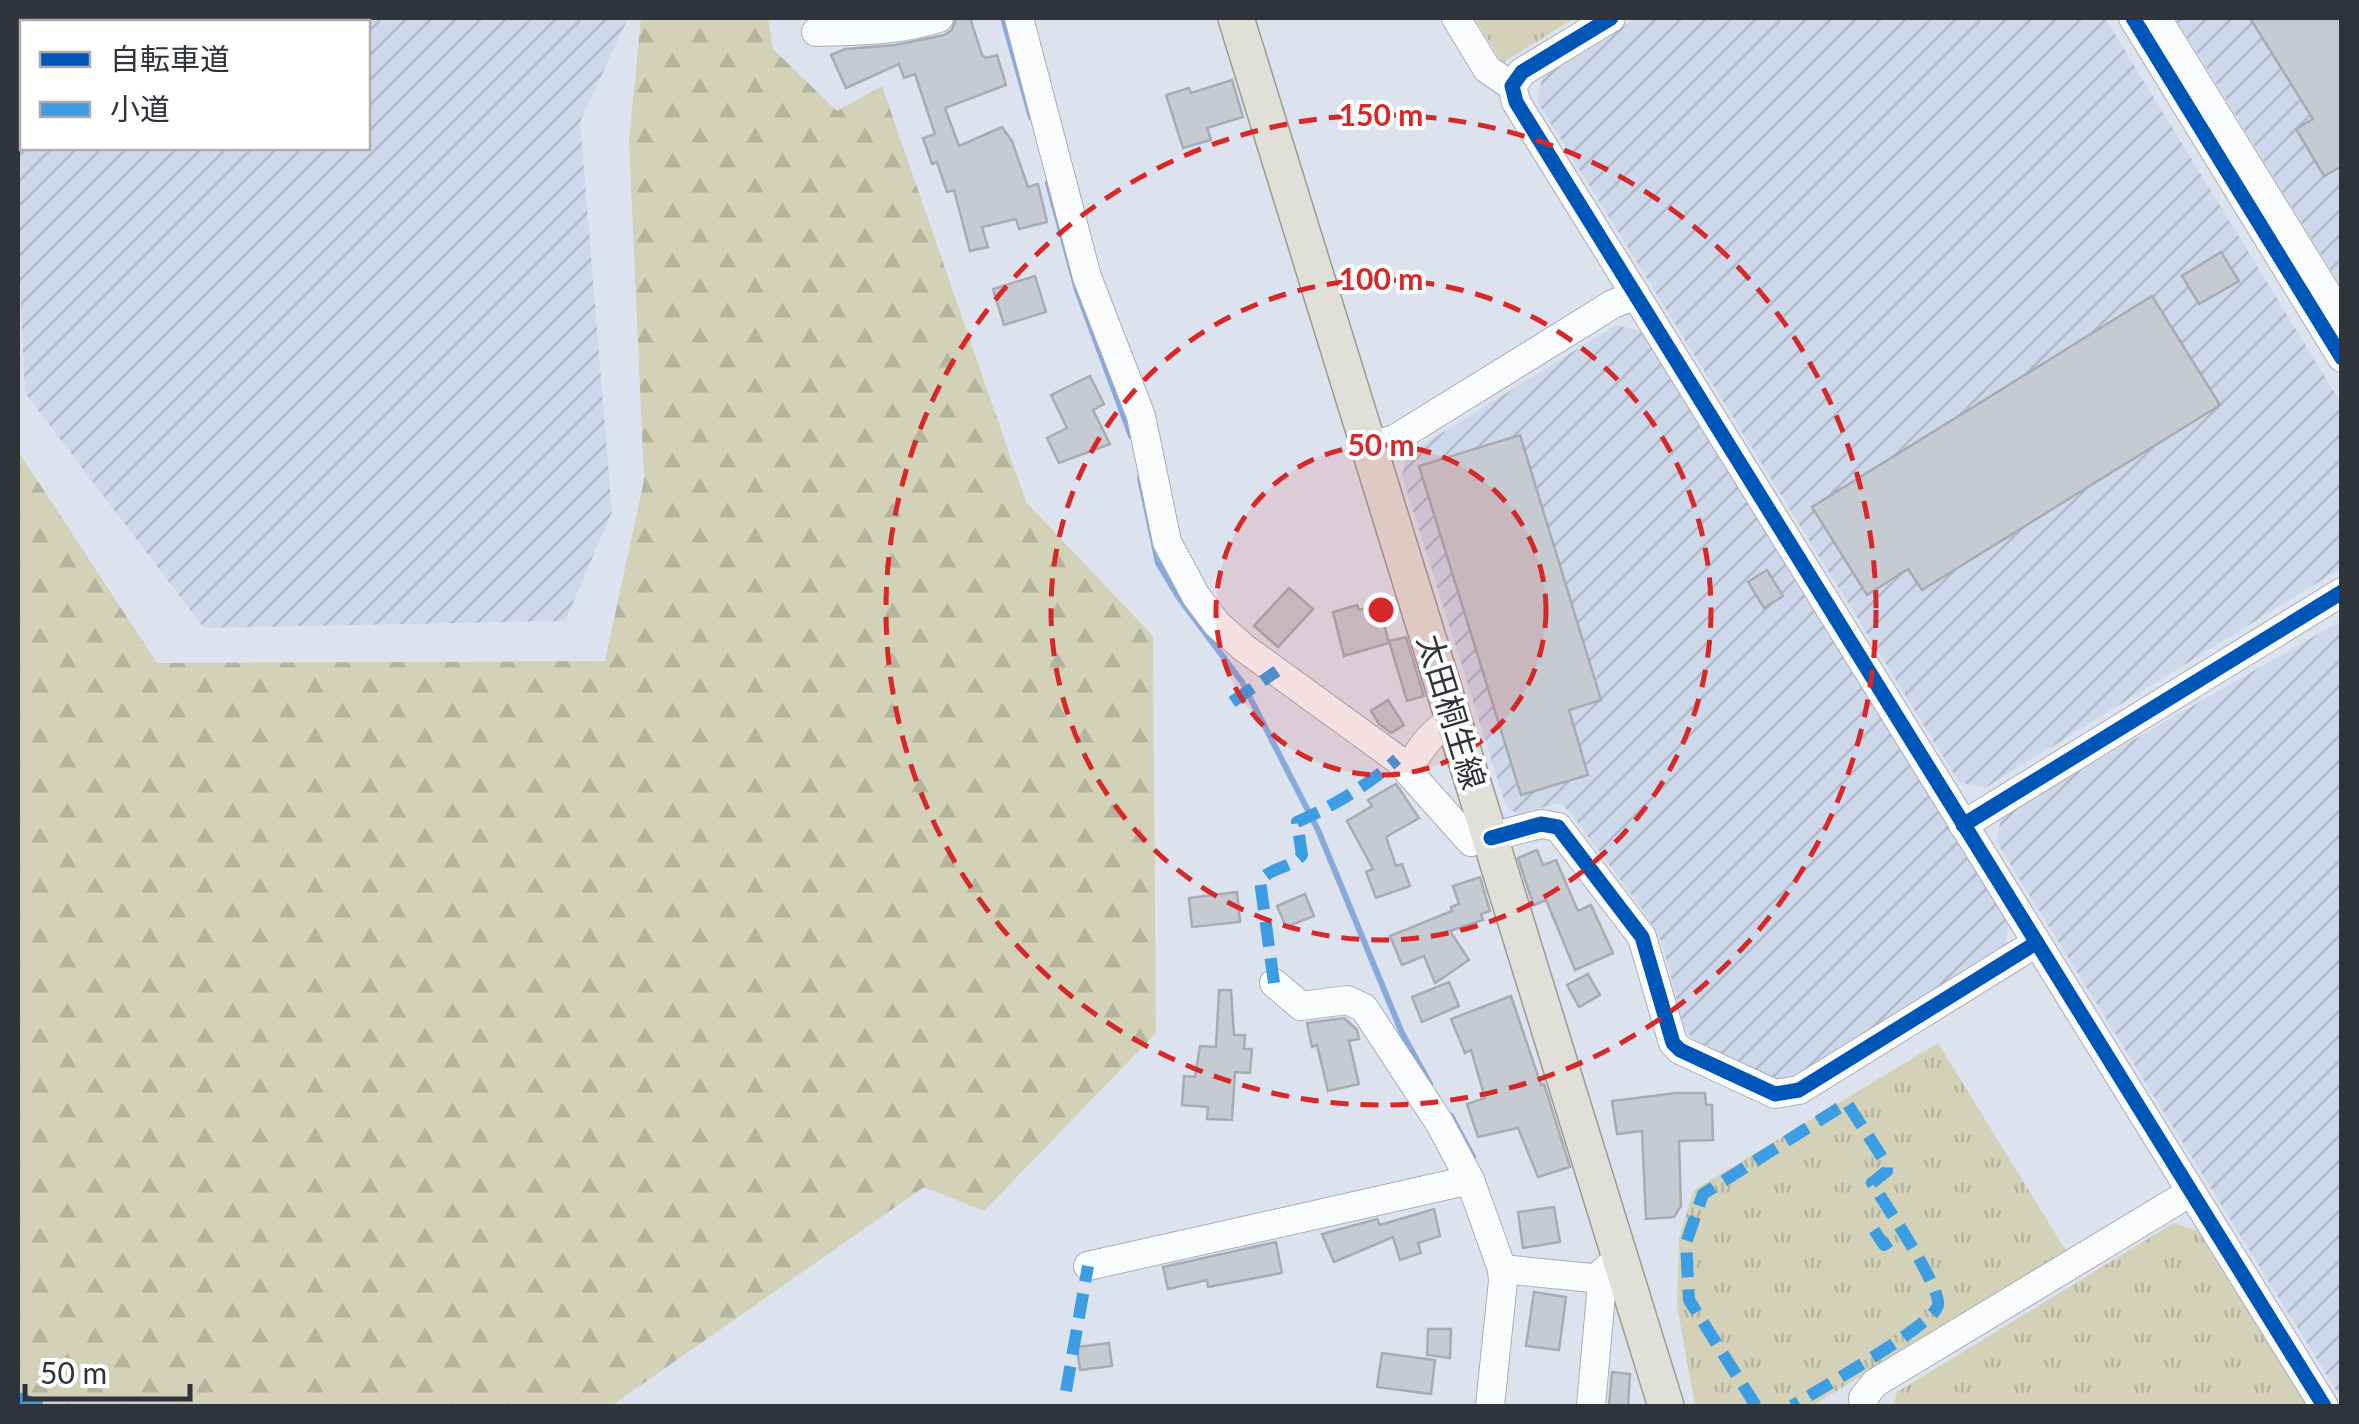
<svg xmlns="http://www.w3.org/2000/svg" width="2359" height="1424" font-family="Lato,'Noto Sans JP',sans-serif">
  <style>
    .industrial { fill: url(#industrial-furrows); fill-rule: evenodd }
    .grass { fill: url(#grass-tufts) }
    .forest { fill: url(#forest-firs) }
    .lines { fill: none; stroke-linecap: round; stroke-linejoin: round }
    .stream { stroke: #89a9dc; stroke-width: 6 }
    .building { fill: #c6cbd2; stroke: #a7acb4; stroke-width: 2.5 }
    .minor-casing { stroke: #a9aeb5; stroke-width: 30 }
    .major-casing { stroke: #9a9c92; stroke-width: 38 }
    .minor { stroke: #fafbfc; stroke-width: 28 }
    .major { stroke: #e0e0d9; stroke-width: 35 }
    .quiet { stroke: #3d9de2; stroke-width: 12; stroke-dasharray: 25 12; stroke-linecap: butt }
    .cycleway-casing { stroke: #fff; stroke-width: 21 }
    .cycleway { stroke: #0057b8; stroke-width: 15 }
    .ring { fill: none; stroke: #d62828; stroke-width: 5; stroke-dasharray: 18 12 }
    .labels { text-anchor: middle; stroke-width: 8; stroke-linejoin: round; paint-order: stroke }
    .street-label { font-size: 32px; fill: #2f333a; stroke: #fff }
    .centre { fill: #d62828; stroke: #fff; stroke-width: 5 }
    .ring-label { font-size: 30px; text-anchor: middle; font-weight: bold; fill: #d62828; stroke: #fff; stroke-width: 8; stroke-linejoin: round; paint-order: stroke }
  </style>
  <defs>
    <pattern id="industrial-furrows" width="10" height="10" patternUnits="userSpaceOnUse" patternTransform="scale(2.5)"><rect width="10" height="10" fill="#cdd8ea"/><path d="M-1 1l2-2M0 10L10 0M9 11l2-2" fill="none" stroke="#b0bac9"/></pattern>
    <pattern id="grass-tufts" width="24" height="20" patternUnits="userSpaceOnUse" patternTransform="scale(2.5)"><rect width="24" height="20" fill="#d3d2b8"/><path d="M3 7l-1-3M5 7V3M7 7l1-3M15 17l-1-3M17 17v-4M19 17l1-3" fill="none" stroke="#b5b59f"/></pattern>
    <pattern id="forest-firs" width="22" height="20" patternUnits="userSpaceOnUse" patternTransform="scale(2.5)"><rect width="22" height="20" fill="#d3d2b8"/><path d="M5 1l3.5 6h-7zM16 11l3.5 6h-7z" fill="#b5b59f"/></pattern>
  </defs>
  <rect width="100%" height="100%" fill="#dde3ee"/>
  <g class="industrial">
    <path d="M 18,18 L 628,18 L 580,122 L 612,512 L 565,621 L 204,628 L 25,393 L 18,238 ZM 368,22 L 368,148 L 22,148 L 22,22 Z"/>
    <path d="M 1637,18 L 2105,18 L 2341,403 L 2341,568 L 1985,788 L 1959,782 L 1537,101 L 1543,75 Z"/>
    <path d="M 2175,18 L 2341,18 L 2341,287 L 2218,86 Z"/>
    <path d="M 1616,325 L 1642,331 L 2009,921 L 2004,950 L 1792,1078 L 1775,1079 L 1695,1042 L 1684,1028 L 1662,943 L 1647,916 L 1570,812 L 1559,803 L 1517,814 L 1506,806 L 1402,475 L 1408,454 Z"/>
    <path d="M 2341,621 L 2341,1398 L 1996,841 L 2002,815 Z"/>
  </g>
  <g class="grass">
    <path d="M 1475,18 L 1575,18 L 1502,63 Z"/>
    <path d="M 1938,1043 L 2066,1251 L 1812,1406 L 1695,1406 L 1677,1306 L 1679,1237 L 1694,1190 Z"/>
    <path d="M 2174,1223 L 2198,1231 L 2307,1406 L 1893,1406 L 1897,1392 Z"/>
  </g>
  <path class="forest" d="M 641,18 L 768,18 L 773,49 L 837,111 L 882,86 L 1026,502 L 1153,636 L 1156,1033 L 984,1211 L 924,1187 L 611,1406 L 18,1406 L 18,451 L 157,663 L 605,661 L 644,480 L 629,140 Z"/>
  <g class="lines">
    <g class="stream">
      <path d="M 1003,18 L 1031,117"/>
      <path d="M 1048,183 L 1077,290 L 1131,436"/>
      <path d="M 1140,478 L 1158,563 L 1179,598 L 1242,682 L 1318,830 L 1402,1033 L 1430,1084"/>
      <path d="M 1451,1116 L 1473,1157"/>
    </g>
  </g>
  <g class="building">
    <path d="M 956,18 L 970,18 L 982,55 L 986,58 L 997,55 L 1006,85 L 945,108 L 959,146 L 1002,127 L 1012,141 L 1028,187 L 1038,184 L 1047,222 L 1019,229 L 1016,219 L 982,227 L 988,247 L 970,251 L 954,190 L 947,192 L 937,162 L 932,164 L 923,138 L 935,134 L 915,74 L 904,78 L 899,64 L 846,88 L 831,55 L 845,49 L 895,45 L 944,35 L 952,30 Z"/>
    <path d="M 2250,18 L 2342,18 L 2342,166 L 2324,176 L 2296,129 L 2313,119 Z"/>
    <path d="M 1232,80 L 1243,117 L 1207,128 L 1211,140 L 1183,148 L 1166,95 L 1189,88 L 1191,93 Z"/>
    <path d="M 2221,252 L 2239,281 L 2199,304 L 2182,276 Z"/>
    <path d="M 1035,276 L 1046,312 L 1004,325 L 993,289 Z"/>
    <path d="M 2152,296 L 2220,405 L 1922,590 L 1908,569 L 1867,595 L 1812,507 Z"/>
    <path d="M 1090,376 L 1104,404 L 1093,410 L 1110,444 L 1059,463 L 1047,438 L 1067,428 L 1051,395 Z"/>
    <path d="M 1520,435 L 1601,700 L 1569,710 L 1588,775 L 1521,795 L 1419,466 Z"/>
    <path d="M 1767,570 L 1783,596 L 1764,608 L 1748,582 Z"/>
    <path d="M 1289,588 L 1313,609 L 1278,647 L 1254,626 Z"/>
    <path d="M 1357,605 L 1359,610 L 1379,605 L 1389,643 L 1344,656 L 1333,612 Z"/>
    <path d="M 1406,637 L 1424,696 L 1407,701 L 1389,641 Z"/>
    <path d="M 1388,700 L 1404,725 L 1391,733 L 1379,724 L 1371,711 Z"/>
    <path d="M 1396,784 L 1419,818 L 1386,837 L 1396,866 L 1402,864 L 1410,886 L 1376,898 L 1366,872 L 1373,869 L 1347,821 L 1372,806 L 1368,800 Z"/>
    <path d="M 1537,850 L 1543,865 L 1556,860 L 1578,911 L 1591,905 L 1613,953 L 1575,970 L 1546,900 L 1534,905 L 1530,895 L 1518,858 Z"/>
    <path d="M 1480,877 L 1490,911 L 1481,914 L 1483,920 L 1450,931 L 1469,960 L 1435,983 L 1424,956 L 1402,965 L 1390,936 L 1452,911 L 1451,907 L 1459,904 L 1453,886 Z"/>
    <path d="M 1237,892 L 1240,922 L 1192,927 L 1189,898 Z"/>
    <path d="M 1305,894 L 1314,916 L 1286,927 L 1277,906 Z"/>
    <path d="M 1588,974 L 1600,995 L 1579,1007 L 1567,985 Z"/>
    <path d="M 1449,982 L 1459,1006 L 1422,1022 L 1412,997 Z"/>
    <path d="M 1219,990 L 1231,990 L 1234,1035 L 1245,1035 L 1244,1049 L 1252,1049 L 1250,1073 L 1235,1072 L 1232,1120 L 1207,1119 L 1208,1107 L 1182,1105 L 1184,1076 L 1195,1077 L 1200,1046 L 1216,1047 Z"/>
    <path d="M 1511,996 L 1541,1085 L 1544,1084 L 1570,1167 L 1538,1177 L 1518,1128 L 1478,1137 L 1467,1104 L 1485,1098 L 1471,1050 L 1465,1053 L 1451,1019 Z"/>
    <path d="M 1344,1018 L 1357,1030 L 1359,1039 L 1349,1041 L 1359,1084 L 1328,1091 L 1317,1045 L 1312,1047 L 1307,1023 Z"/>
    <path d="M 1676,1093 L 1705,1093 L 1706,1105 L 1712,1105 L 1713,1140 L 1679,1141 L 1681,1206 L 1674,1217 L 1646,1219 L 1642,1131 L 1617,1134 L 1612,1101 Z"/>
    <path d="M 1554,1207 L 1560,1242 L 1523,1248 L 1518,1212 Z"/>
    <path d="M 1434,1209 L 1440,1236 L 1418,1243 L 1421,1253 L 1400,1260 L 1393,1237 L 1334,1262 L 1322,1234 L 1377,1219 L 1380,1225 Z"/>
    <path d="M 1276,1242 L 1282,1273 L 1208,1287 L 1207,1280 L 1168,1289 L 1163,1267 Z"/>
    <path d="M 1534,1292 L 1566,1297 L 1559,1350 L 1526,1346 Z"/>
    <path d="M 1428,1329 L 1451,1329 L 1450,1358 L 1427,1355 Z"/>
    <path d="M 1109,1343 L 1112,1366 L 1080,1370 L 1077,1347 Z"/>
    <path d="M 1382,1353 L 1435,1360 L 1431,1394 L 1377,1387 Z"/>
    <path d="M 1612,1372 L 1630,1374 L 1628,1406 L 1609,1406 Z"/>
  </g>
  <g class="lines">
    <g class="minor-casing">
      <g id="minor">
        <path d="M 1019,18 L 1087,277 L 1141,416 L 1167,542 L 1196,596 L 1217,624 L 1244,648 L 1397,759 L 1471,842 L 1541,824 L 1558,827 L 1642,937 L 1673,1043 L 1680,1050 L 1775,1094 L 1799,1090 L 2036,943"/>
        <path d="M 1456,18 L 1487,69 L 1512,86"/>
        <path d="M 1611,18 L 1522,72 L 1512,86 L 1516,102 L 2324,1406"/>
        <path d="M 2133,18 L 2342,358"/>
        <path d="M 2157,18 L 2342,318"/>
        <path d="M 816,32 C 860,31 896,31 939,18"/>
        <path d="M 1369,446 L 1395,439 L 1613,304 L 1636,295"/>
        <path d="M 1409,771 C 1418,749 1432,732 1452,720"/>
        <path d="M 1963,825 L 2342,592"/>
        <path d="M 1274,983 L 1301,1006 L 1347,1000 L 1364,1008 L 1439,1122 L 1470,1180 L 1502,1269 L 1503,1281 L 1490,1406"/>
        <path d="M 1088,1266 L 1470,1180"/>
        <path d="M 1502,1269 L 1602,1279"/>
        <path d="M 1591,1406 L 1603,1272 L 1621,1256"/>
        <path d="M 1864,1406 L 1863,1398 L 1875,1383 L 2191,1192"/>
      </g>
    </g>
    <g class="major-casing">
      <path id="major" d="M 1236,18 L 1666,1406"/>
    </g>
    <use href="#minor" class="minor"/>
    <use href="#major" class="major"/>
    <g class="quiet">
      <path d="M 1232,702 L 1277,671"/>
      <path d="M 1274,983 L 1260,881 C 1272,866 1290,869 1302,855 L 1297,822 C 1333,806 1369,785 1397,759"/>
      <path d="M 1874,1230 L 1884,1245 L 1902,1233"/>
      <path d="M 1066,1391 L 1088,1266"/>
      <path d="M 18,1398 L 43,1406"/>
      <path d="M 1756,1406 L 1689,1300 L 1686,1243 L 1703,1194 L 1847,1103 L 1887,1165 L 1887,1171 L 1872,1183 C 1884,1203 1941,1286 1938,1305 C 1935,1324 1815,1392 1792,1406"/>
    </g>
    <g class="cycleway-casing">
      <g id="cycleway">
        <path d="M 1611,18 L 1522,72 L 1512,86 L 1516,102 L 2324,1406"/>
        <path d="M 2133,18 L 2342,358"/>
        <path d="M 1963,825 L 2342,592"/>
        <path d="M 1491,838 L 1541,824 L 1558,827 L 1642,937 L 1673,1043 L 1680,1050 L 1775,1094 L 1799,1090 L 2036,943"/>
      </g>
    </g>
    <use href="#cycleway" class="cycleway"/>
  </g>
  <circle cx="1381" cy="610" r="165" fill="#d62828" fill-opacity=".12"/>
  <g class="ring">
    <circle cx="1381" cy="610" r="165"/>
    <circle cx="1381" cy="610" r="330"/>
    <circle cx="1381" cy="610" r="495"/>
  </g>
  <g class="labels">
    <g class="street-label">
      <text transform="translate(1451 712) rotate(73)" y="11">太田桐生線</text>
    </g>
  </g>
  <circle cx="1381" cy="610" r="15" class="centre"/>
  <g class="ring-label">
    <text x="1381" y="126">150 m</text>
    <text x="1381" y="290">100 m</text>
    <text x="1381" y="456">50 m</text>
  </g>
  <rect width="2359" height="1424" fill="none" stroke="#2f333a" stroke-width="40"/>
  <rect x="20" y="20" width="350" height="130" fill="#ffffff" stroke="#acadb0" stroke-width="2.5"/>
  <rect x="40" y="52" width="50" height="15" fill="#0057b8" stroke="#acadb0" stroke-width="2.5"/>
  <text x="110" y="70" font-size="30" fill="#2f333a">自転車道</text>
  <rect x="40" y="102" width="50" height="15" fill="#3d9de2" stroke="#acadb0" stroke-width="2.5"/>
  <text x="110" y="120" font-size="30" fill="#2f333a">小道</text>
  <path d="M25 1384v15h165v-15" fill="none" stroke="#2f333a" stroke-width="5"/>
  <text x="40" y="1384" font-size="30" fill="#2f333a" stroke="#ffffff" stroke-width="8" paint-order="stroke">50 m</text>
</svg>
